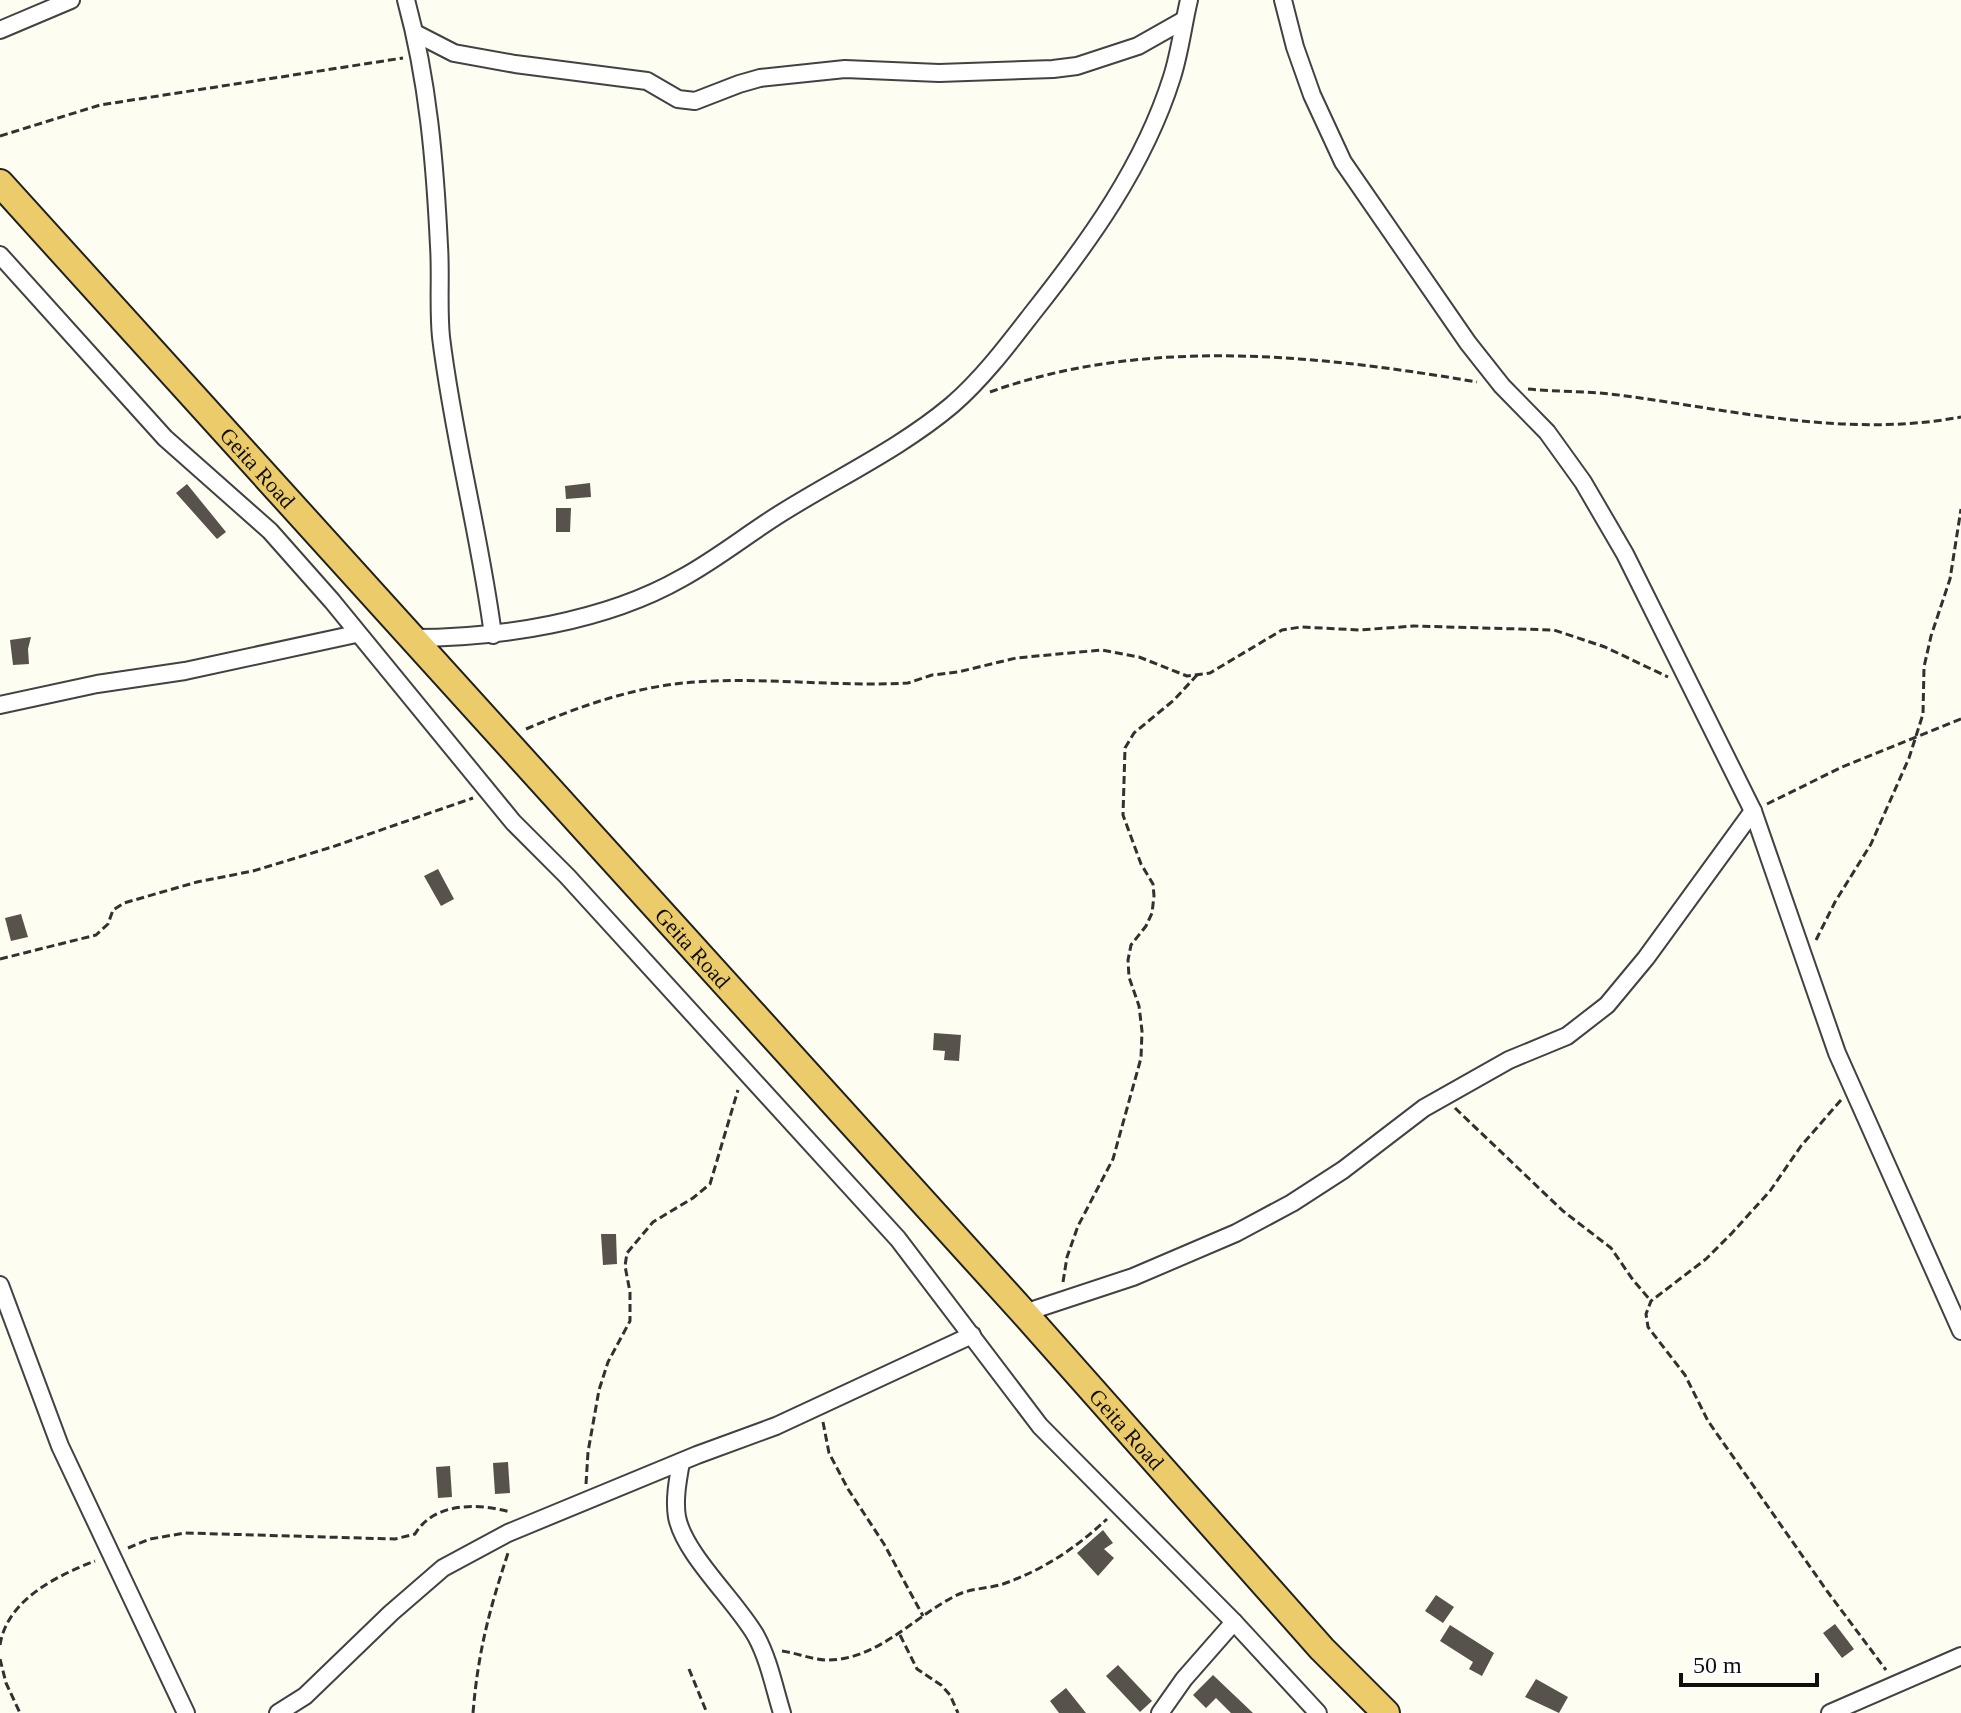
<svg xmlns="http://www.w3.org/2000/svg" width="1961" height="1713" font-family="'Times New Roman',serif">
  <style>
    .building { fill: #57524c }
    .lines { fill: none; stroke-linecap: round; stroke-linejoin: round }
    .minor-casing { stroke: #424242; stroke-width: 20 }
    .trunk-casing { stroke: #202020; stroke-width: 30 }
    .path { stroke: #313131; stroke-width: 3; stroke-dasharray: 8 4; stroke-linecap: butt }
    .minor { stroke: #fff; stroke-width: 16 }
    .trunk { stroke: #eccb6a; stroke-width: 26 }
    .labels { text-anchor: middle; stroke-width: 8; stroke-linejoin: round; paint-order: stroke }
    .street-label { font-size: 22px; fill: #0f0f0f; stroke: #fff }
  </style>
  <rect width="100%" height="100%" fill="#fefdf2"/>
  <g class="building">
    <path d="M 590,483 L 591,497 L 566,499 L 565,486 Z"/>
    <path d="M 187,484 L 226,532 L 217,539 L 176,493 Z"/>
    <path d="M 556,508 L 571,508 L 570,532 L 556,532 Z"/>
    <path d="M 31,637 L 28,649 L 29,664 L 13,665 L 10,640 Z"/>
    <path d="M 438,869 L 454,899 L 441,906 L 424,876 Z"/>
    <path d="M 21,914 L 28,937 L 11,941 L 5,918 Z"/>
    <path d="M 934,1033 L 961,1035 L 959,1061 L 944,1060 L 945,1051 L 933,1050 Z"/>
    <path d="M 601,1234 L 616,1234 L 617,1264 L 603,1265 Z"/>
    <path d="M 508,1462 L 510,1493 L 495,1494 L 493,1463 Z"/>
    <path d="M 450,1466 L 452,1497 L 438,1498 L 436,1467 Z"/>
    <path d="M 1103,1530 L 1113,1543 L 1104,1549 L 1114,1558 L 1098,1576 L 1077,1553 Z"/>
    <path d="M 1436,1595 L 1454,1607 L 1443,1623 L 1425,1611 Z"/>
    <path d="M 1835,1624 L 1854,1649 L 1842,1658 L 1823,1633 Z"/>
    <path d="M 1450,1625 L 1494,1653 L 1482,1676 L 1469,1669 L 1473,1662 L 1440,1641 Z"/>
    <path d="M 1118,1665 L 1152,1701 L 1140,1712 L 1106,1676 Z"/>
    <path d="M 1213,1675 L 1253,1713 L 1231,1713 L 1216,1698 L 1206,1708 L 1193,1695 Z"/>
    <path d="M 1536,1679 L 1568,1697 L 1559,1713 L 1525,1697 Z"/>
    <path d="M 1066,1688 L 1086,1713 L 1059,1713 L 1050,1701 Z"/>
  </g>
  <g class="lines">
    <g class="minor-casing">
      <g id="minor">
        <path d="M 406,0 C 428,80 435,163 439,246 C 441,276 438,307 441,337 C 453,437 480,535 493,635"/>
        <path d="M 1283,0 L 1295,47 L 1312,95 L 1343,162 L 1468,343 L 1502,386 L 1547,432 L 1583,482 L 1625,554 L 1753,811 L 1837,1053 L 1961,1331"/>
        <path d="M 0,30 L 71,0"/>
        <path d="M 415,33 L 454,53 L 515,64 L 647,81 L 678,99 L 695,101 L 739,84 L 760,78 L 845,69 L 939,73 L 1053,69 L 1077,66 L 1138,46 L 1184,20"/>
        <path d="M 0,255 L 165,438 L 270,531 L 332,601 L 513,822 L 567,876 L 898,1239 L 1040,1426 L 1234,1622 L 1318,1713"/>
        <path d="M 413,638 C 500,638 605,622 682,578 C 717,559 749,533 783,512 C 839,477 901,448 952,405 C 982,379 1007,346 1031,315 C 1089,242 1144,166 1172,77 C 1180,52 1183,25 1189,0"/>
        <path d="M 0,705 L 97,684 L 185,671 L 356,634"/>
        <path d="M 0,1285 L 60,1446 L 186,1713"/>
        <path d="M 1024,1313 L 1133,1277 L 1236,1233 L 1292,1203 L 1343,1170 L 1424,1108 L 1509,1060 L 1567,1036 L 1607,1005 L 1646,958 L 1753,811"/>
        <path d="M 681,1462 C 678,1479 674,1499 677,1517 C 684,1554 736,1601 756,1636 C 769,1660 774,1687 782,1713"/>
        <path d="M 278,1713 L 305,1696 L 391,1613 L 443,1568 L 508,1533 L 697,1455 L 776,1426 L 972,1335"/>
        <path d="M 1160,1713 L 1184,1679 L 1234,1622"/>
        <path d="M 1830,1713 L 1961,1656"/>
      </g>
    </g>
    <g class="trunk-casing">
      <g id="trunk">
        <path id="s1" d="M 0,183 L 1024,1313 L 1322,1649 L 1386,1713"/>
      </g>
    </g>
    <g class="path">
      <path d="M 0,136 L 100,105 L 403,58"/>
      <path d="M 1528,389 C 1560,392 1593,391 1626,396 C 1737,411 1848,438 1961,417"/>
      <path d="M 990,392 C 1145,336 1318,355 1477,382"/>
      <path d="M 526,729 C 580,706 636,686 695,682 C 766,677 837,687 908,683 L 932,675 L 958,672 L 1016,658 L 1102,650 L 1139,657 L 1187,676 L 1210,673 L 1282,630 L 1301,627 L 1359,630 L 1414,626 L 1554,630 L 1605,647 L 1668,677"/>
      <path d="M 1767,804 L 1842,767 L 1961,719"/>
      <path d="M 1816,940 L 1835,902 L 1871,844 L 1909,758 L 1923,714 L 1924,667 L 1931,636 L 1950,579 L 1961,509"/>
      <path d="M 0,959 L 96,935 L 108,924 L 113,910 L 124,903 L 197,882 L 253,871 L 332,847 L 473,798"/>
      <path d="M 1841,1100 L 1801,1146 L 1770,1191 L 1732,1233 L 1706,1259 L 1651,1301 L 1646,1314 L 1648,1327 L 1685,1375 L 1708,1421 L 1827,1591 L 1886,1670"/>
      <path d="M 1455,1108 L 1563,1211 L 1611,1248 L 1633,1280 L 1651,1301"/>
      <path d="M 1063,1282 L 1067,1257 L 1078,1226 L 1113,1159 L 1141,1058 L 1142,1031 L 1139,1006 L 1129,977 L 1128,960 L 1131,945 L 1146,926 L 1152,913 L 1154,896 L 1153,884 L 1141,864 L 1123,815 L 1125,748 L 1134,733 L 1174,700 L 1197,675"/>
      <path d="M 823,1422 L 829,1453 L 848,1489 L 884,1544 L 923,1616"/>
      <path d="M 586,1484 L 588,1452 L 599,1390 L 608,1362 L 630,1321 L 630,1292 L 625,1266 L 627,1253 L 653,1222 L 693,1198 L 710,1184 L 738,1090"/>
      <path d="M 128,1548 L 150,1539 L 185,1533 L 395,1539 L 415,1534 C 434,1502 478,1503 510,1512"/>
      <path d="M 900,1635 L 917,1669 L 941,1685 L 950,1695 L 958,1713"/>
      <path d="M 0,1645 C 7,1600 56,1576 95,1561"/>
      <path d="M 782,1651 C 796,1653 811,1659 825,1660 C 877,1661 912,1618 955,1596 C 970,1588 987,1589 1003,1584 C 1043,1570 1076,1548 1107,1519"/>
      <path d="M 0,1659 L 6,1683 L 20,1713"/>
      <path d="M 689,1669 L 707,1713"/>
      <path d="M 473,1713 C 478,1652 489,1611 508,1553"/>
    </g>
    <use href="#minor" class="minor"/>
    <use href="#trunk" class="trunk"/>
  </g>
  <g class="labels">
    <g class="street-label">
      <text dy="8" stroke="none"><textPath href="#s1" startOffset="384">Geita Road</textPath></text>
      <text dy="8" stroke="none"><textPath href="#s1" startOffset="1032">Geita Road</textPath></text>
      <text dy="8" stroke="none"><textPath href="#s1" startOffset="1680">Geita Road</textPath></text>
    </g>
  </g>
  <path d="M1681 1673v12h136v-12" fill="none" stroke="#0f0f0f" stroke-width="4"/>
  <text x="1693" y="1673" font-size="24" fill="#0f0f0f" stroke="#ffffff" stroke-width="6" paint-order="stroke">50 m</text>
</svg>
